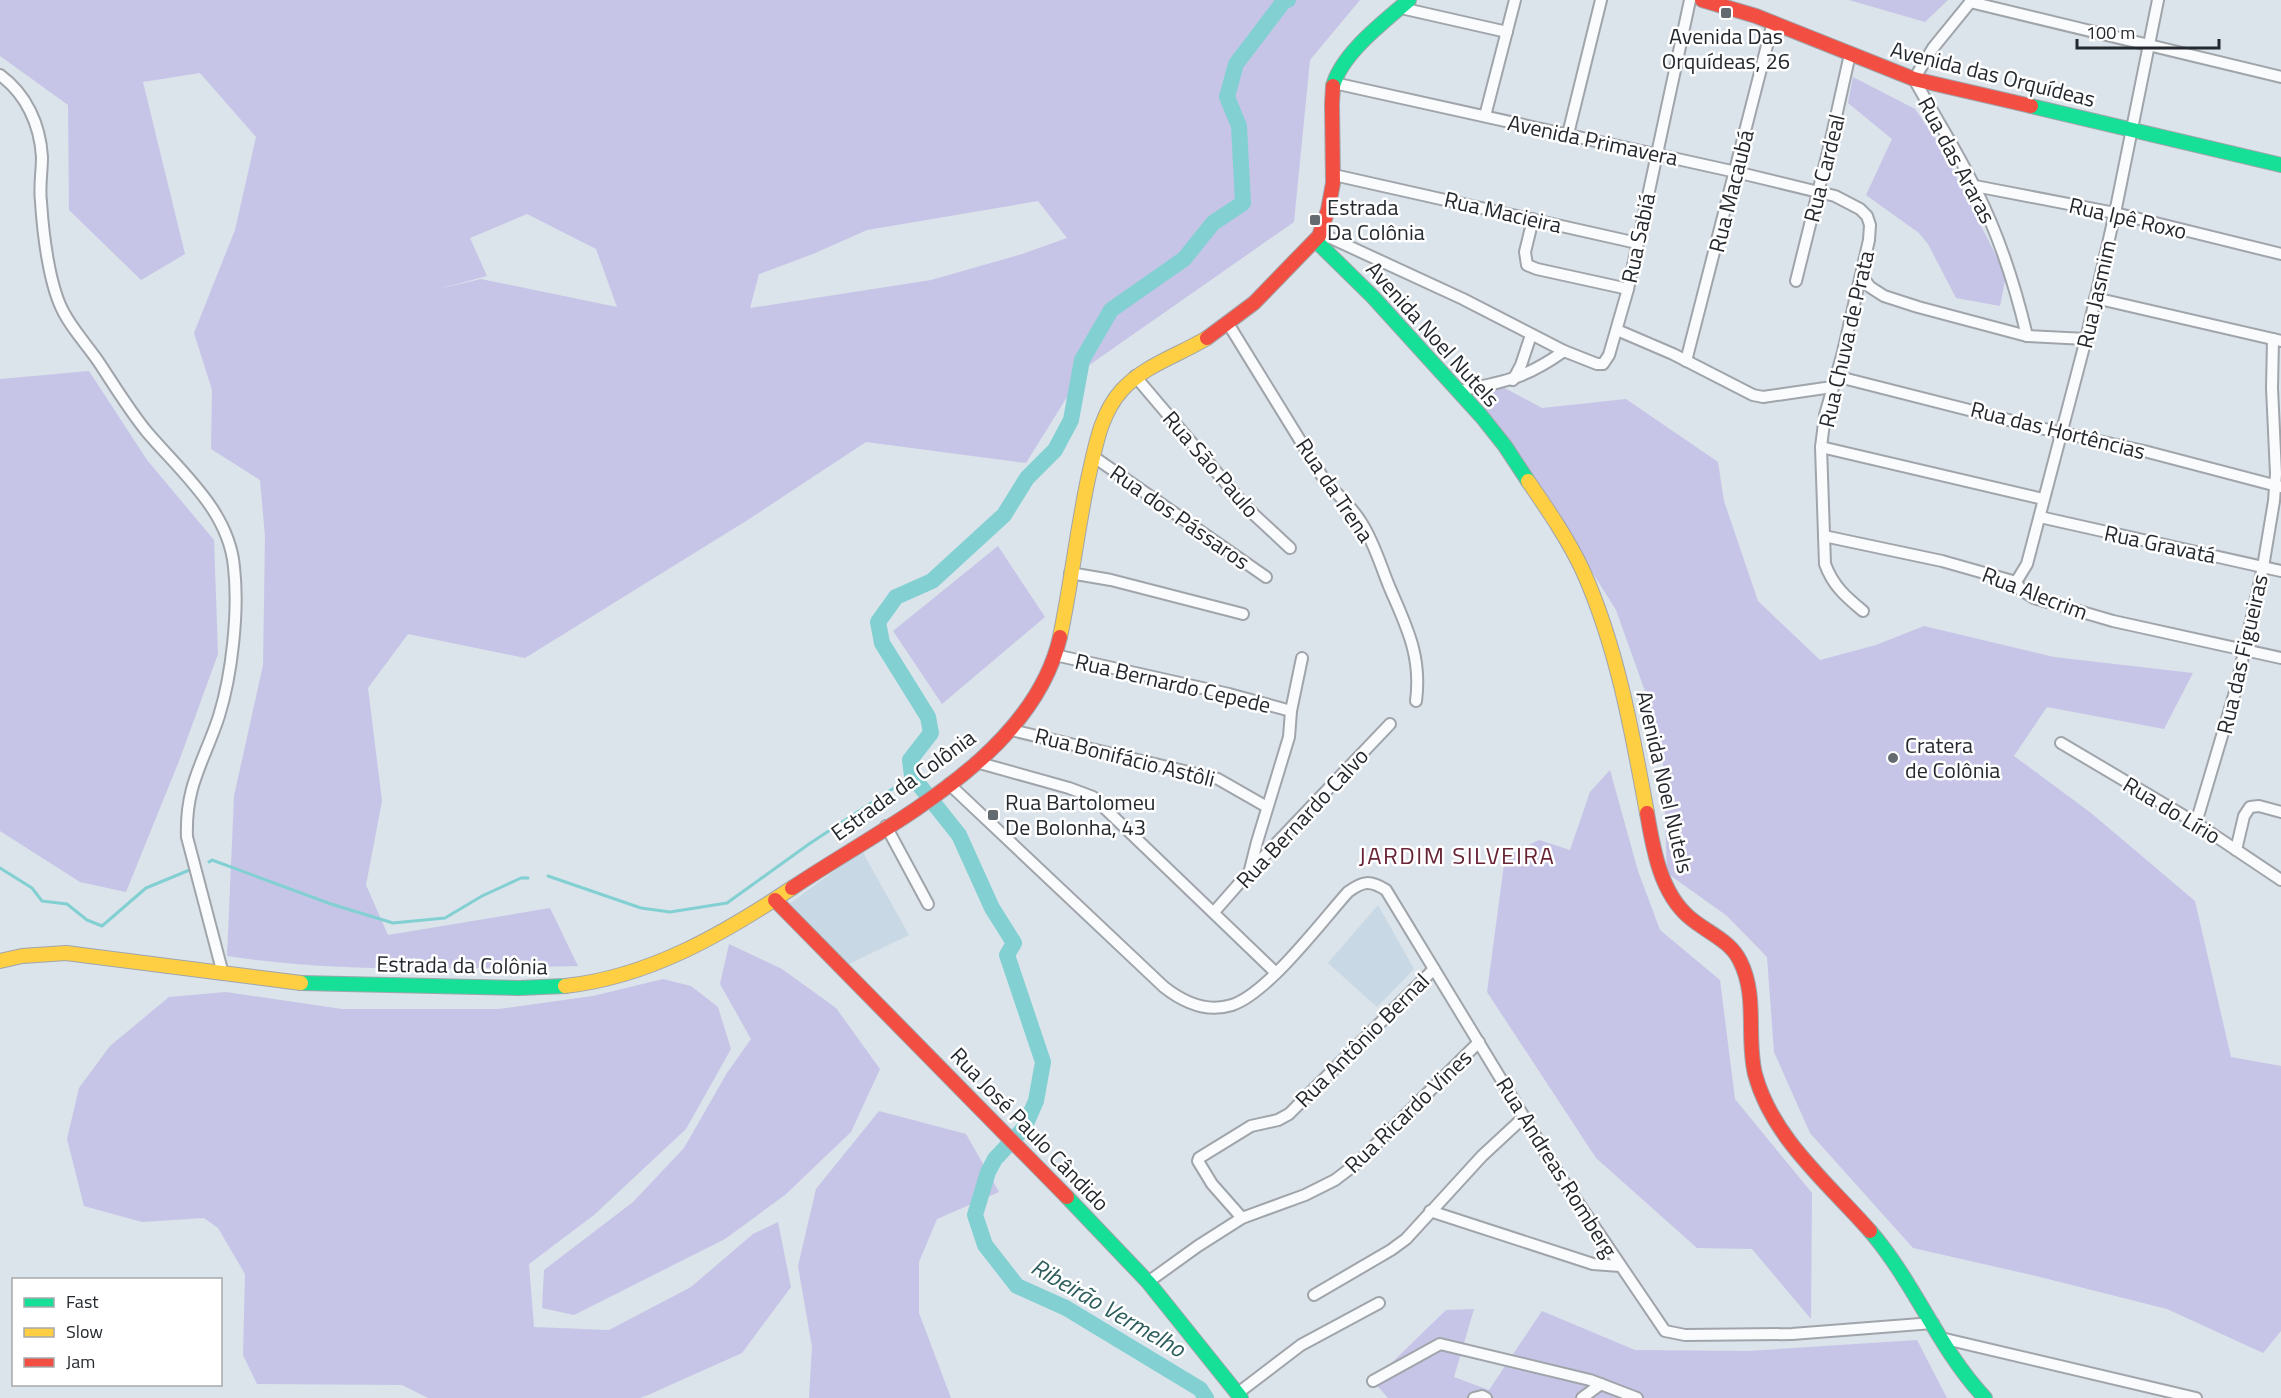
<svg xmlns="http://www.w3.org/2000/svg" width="2281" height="1398" font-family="'Titillium Web',sans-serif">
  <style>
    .built { fill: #c8d8e4 }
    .green { fill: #c7c5e7; fill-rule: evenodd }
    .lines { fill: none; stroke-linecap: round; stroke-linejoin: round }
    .stream { stroke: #82d0d2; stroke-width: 3 }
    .river { stroke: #82d0d2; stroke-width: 16 }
    .street-casing { stroke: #a0a5ab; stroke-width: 14 }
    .fast-casing { stroke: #a0a5ab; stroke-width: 16 }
    .slow-casing { stroke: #a0a5ab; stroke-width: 16 }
    .jam-casing { stroke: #a0a5ab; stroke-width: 16 }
    .street { stroke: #fafbfc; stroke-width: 10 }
    .fast { stroke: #16e098; stroke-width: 14 }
    .slow { stroke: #ffcf43; stroke-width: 14 }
    .jam { stroke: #f24e42; stroke-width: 14 }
    .poi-dot { fill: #636a70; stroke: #fff; stroke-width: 2 }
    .labels { text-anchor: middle; stroke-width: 5; stroke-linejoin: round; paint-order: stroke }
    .poi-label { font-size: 22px; fill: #23292e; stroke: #fff; text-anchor: start }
    .street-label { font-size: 22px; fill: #23292e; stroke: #fff }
    .neighbourhood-label { font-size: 24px; letter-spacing: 1.5px; fill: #682437; stroke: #fff }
    .water-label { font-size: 24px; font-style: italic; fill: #2d5d5d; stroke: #fff }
  </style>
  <rect width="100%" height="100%" fill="#dbe3eb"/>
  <g class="built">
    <path d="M 862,851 L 909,935 L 847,965 L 789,904 Z"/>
    <path d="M 1378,905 L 1414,969 L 1377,1007 L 1328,963 Z"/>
  </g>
  <g class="green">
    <path d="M 0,0 L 1360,0 L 1310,60 L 1294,222 L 1085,368 L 1026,463 L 866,442 L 746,521 L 525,658 L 408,634 L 368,688 L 382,801 L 366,885 L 388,935 L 550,908 L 578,966 C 461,968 343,974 227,956 L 234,796 L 263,665 L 265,536 L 260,480 L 211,449 L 212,390 L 194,333 L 235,230 L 256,137 L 200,73 L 143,82 L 185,254 L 141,280 L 69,210 L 68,105 L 0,56 ZM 1038,201 L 1067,238 L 1022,254 L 931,280 L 750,308 L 759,274 L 813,254 L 867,230 ZM 527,214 L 596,249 L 617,307 L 481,279 L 438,289 L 487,276 L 470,238 Z"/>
    <path d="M 1849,0 L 1948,0 L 1925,22 Z"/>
    <path d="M 1853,77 L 1915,109 L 1940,145 L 2006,275 L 2000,306 L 1956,298 L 1928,244 L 1919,233 L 1866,195 L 1892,139 L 1848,103 Z"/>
    <path d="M 89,371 L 147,460 L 214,540 L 218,654 L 179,761 L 126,892 L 80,882 L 0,831 L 0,379 Z"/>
    <path d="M 1499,385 L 1542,408 L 1626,399 L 1718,462 L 1724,501 L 1758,601 L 1820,660 L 1876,645 L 1924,626 L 2054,657 L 2193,673 L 2164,729 L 2047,707 L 2014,756 L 2091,813 L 2195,901 L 2231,1057 L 2281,1066 L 2281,1331 L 2263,1353 L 2167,1309 L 2036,1276 L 1913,1248 L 1810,1133 L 1774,1052 L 1767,957 L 1727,916 L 1667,873 L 1662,739 L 1616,610 L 1575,545 L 1479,409 Z"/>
    <path d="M 998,546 L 1045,617 L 942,704 L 893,631 Z"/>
    <path d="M 1610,770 L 1638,871 L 1660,930 L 1720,980 L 1735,1099 L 1812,1193 L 1811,1319 L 1752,1249 L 1697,1248 L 1596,1158 L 1487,992 L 1505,857 L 1539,840 L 1570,850 L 1590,792 Z"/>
    <path d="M 729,944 L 782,969 L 836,1008 L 880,1069 L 851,1132 L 785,1195 L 725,1239 L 574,1315 L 542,1308 L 544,1270 L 633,1202 L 684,1148 L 727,1073 L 751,1039 L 720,984 Z"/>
    <path d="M 663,979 L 691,986 L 718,1007 L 731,1049 L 686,1129 L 594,1215 L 529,1264 L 534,1327 L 609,1330 L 691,1287 L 753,1234 L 778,1222 L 791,1287 L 742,1353 L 648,1395 L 640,1398 L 428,1398 L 402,1385 L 257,1384 L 243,1355 L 245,1274 L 218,1228 L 204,1218 L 142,1222 L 84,1206 L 67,1139 L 79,1088 L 110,1046 L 169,997 L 226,992 L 342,1009 L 499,1009 L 593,996 Z"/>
    <path d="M 879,1111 L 966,1134 L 999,1192 L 937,1219 L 919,1262 L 919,1313 L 951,1398 L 809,1398 L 812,1347 L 798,1266 L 816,1189 Z"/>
    <path d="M 1474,1309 L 1454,1377 L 1489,1390 L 1542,1311 L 1635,1350 L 1748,1351 L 1917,1340 L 1947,1398 L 1388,1398 L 1373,1381 L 1446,1310 Z"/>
  </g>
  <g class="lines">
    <g class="stream">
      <path d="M 209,862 L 212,860 L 331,904 L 393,923 L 445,918 L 482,896 L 521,878 L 528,878"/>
      <path d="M 0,868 L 32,888 L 42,901 L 67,904 L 87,920 L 102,926 L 146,888 L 192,869"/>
      <path d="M 548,876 L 641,908 L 670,912 L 727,903 L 809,844 L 912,776"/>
    </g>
    <path class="river" d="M 1206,1398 L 1200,1389 L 1066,1308 L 1017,1286 L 985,1245 L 975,1215 L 988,1172 L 995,1159 L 1024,1128 L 1036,1101 L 1043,1062 L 1007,955 L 1014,943 L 992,908 L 959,835 L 912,776 L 910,760 L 931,733 L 928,717 L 882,643 L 878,622 L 896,597 L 932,581 L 1004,515 L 1027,478 L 1055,450 L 1071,420 L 1082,360 L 1111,310 L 1184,259 L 1213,223 L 1243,203 L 1239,126 L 1227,97 L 1236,64 L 1284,1 L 1288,0"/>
    <g class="street-casing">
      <g id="street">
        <path d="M 1972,0 L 1933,48 L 1914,79 C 1934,115 1957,151 1975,188 C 1999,235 2015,285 2027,336"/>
        <path d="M 1970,2 L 2281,77"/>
        <path d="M 1401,8 L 1507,32"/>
        <path d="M 0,75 C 26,94 40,124 42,157 C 42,172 39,187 41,202 C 43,233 49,286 64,313 C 73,330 87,345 98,361 C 114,385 129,410 147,432 C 181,472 229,511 234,567 C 239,611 232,674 219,716 C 204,762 185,785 187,837 L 223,974"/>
        <path d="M 1334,83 L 1736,172 L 1835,196 L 1860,209 L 1867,216 L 1870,225 L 1869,240 L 1842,356 L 1825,415 L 1821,447 L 1825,564 C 1833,586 1846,597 1863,611"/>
        <path d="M 1485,116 L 1515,0"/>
        <path d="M 1568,134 L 1601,0"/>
        <path d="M 1334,175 L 1637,243"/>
        <path d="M 1975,186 L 2115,213 L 2281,254"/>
        <path d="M 1533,219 L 1525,252 L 1527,265 L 1537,269 L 1628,289"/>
        <path d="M 1320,233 L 1463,299 L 1564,351 L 1597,364 L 1603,364 L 1609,355 L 1628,289 L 1690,0"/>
        <path d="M 1862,276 L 1870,287 L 1884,296 L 1918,307 L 2027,336 L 2086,339"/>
        <path d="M 1796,281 L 1829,148 L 1850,54"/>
        <path d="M 2095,298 L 2281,341"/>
        <path d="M 1229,325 L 1322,476 C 1334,493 1351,505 1361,522 C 1374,542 1380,564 1389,586 C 1406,626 1422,655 1416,701"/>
        <path d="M 1617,330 L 1673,354 L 1753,395 L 1763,397 L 1832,387"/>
        <path d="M 1686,361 L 1773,22"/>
        <path d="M 1135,376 L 1247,508 L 1290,548"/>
        <path d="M 1835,376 L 2040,428 L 2144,451 L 2281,487"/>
        <path d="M 1513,380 L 1521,365 L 1531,335"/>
        <path d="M 1458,391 C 1504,382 1525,379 1564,351"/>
        <path d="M 1821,447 L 2043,499"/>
        <path d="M 1094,457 L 1266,577"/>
        <path d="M 2040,517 L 2281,571"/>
        <path d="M 1824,536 L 1942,561 L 2016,582 L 2021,590 L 2034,598 L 2113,621 L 2281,658"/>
        <path d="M 1070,573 L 1111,580 L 1243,614"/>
        <path d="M 2016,582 L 2027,564 L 2086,339 L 2115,213 L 2158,0"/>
        <path d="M 1055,655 L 1229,694 L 1291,711"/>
        <path d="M 1011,730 L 1218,779 L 1267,807"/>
        <path d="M 2061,743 L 2196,823 L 2281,880"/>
        <path d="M 976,762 L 1069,788 L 1093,797 L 1276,973"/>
        <path d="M 949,784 L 1164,987 C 1183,1002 1207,1013 1232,1005 C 1268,993 1321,922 1348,892 C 1363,881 1370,880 1386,890 L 1558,1173 L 1665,1331 L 1685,1335 L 1792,1334 L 1933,1323"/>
        <path d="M 2196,823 L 2235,692 L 2263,567 L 2274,501 L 2276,474 L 2272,388 L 2273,339"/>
        <path d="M 886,826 L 928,904"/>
        <path d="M 2236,850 L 2244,816 L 2250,807 L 2259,806 L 2281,812"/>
        <path d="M 1250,870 L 1257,842 L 1289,737 L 1291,711 L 1302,658"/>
        <path d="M 1214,912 L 1250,871 L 1390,724"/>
        <path d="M 1430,1211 L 1593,1264 L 1620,1266"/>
        <path d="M 1242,1218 L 1212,1184 L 1198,1161 L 1199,1158 L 1251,1126 L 1278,1120 L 1289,1114 L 1434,969"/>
        <path d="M 1148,1282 L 1198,1246 L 1242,1218 L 1305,1195 L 1335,1180 L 1356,1164 L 1479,1042"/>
        <path d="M 1314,1295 L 1391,1250 L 1406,1239 L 1482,1156 L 1523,1118"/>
        <path d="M 1941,1338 L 2196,1398"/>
        <path d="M 1373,1381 L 1440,1344 L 1590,1380 L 1637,1398"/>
        <path d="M 1238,1393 L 1301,1345 L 1379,1303"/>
        <path d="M 1474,1398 L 1482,1396 L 1486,1398"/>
        <path d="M 1582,1398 L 1601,1384"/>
      </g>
    </g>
    <g class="fast-casing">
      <g id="fast">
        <path d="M 1333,86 C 1342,53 1384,22 1409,0"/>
        <path d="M 2031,106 L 2281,165"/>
        <path d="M 1316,241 L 1373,297 L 1482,417 L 1505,446 L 1528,481"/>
        <path d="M 301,983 L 519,988 L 565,986"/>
        <path d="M 1067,1197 L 1148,1282 L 1241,1398"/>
        <path d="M 1870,1231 C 1915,1283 1938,1348 1985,1398"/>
      </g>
    </g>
    <g class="slow-casing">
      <g id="slow">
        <path d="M 1528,481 C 1548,510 1568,539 1583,571 C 1617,647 1632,731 1647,813"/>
        <path d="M 1060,637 C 1071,585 1077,531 1088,479 C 1095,449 1100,414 1122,390 C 1145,365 1179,355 1207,338"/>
        <path d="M 0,961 L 22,956 L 66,953 L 301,983"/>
        <path d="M 565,986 C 649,977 723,934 792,888"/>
      </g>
    </g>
    <g class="jam-casing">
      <g id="jam">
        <path d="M 1702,0 L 1756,16 L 1914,79 L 2031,106"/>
        <path d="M 1207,338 L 1254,303 L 1319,236 L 1328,210 L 1333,183 L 1332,104 L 1333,86"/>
        <path d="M 1647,813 C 1653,848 1660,892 1689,917 C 1706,932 1730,940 1740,961 C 1758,996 1746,1037 1755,1074 C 1772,1138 1829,1184 1870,1231"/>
        <path d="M 792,888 C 887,824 1032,758 1060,637"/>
        <path d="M 775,900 L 1067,1197"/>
      </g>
    </g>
    <use href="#street" class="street"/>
    <use href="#fast" class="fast"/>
    <use href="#slow" class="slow"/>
    <use href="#jam" class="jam"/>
  </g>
  <g class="poi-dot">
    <rect x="1720" y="7" width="12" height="12" rx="3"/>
    <rect x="1309" y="214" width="12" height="12" rx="3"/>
    <circle cx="1893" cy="758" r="6"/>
    <rect x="987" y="809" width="12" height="12" rx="3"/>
  </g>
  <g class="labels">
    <g class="poi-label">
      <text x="1726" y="44" text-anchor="middle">Avenida Das<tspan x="1726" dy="25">Orquídeas, 26</tspan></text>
      <text x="1327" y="215">Estrada<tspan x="1327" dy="25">Da Colônia</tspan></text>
      <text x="1905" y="753">Cratera<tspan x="1905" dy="25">de Colônia</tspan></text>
      <text x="1005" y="810">Rua Bartolomeu<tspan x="1005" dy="25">De Bolonha, 43</tspan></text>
    </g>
    <g class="street-label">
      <text transform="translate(1993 74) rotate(14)" y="8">Avenida das Orquídeas</text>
      <text transform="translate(1593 140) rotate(12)" y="8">Avenida Primavera</text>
      <text transform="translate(1957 160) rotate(62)" y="8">Rua das Araras</text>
      <text transform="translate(1824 168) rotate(-76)" y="8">Rua Cardeal</text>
      <text transform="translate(1731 191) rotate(-76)" y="8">Rua Macaubá</text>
      <text transform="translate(1503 212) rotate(13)" y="8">Rua Macieira</text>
      <text transform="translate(2128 218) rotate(13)" y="8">Rua Ipê Roxo</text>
      <text transform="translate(1638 238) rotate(-78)" y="8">Rua Sabiá</text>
      <text transform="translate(2096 294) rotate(-77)" y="8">Rua Jasmim</text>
      <text transform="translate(1433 334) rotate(48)" y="8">Avenida Noel Nutels</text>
      <text transform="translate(1846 339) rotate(-77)" y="8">Rua Chuva de Prata</text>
      <text transform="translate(2058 430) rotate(14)" y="8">Rua das Hortências</text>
      <text transform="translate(1211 464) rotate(49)" y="8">Rua São Paulo</text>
      <text transform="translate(1335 490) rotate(56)" y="8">Rua da Trena</text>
      <text transform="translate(1180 517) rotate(35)" y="8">Rua dos Pássaros</text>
      <text transform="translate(2160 544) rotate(12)" y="8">Rua Gravatá</text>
      <text transform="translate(2035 593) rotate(21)" y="8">Rua Alecrim</text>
      <text transform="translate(2242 654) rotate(-77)" y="8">Rua das Figueiras</text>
      <text transform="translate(1173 683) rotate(13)" y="8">Rua Bernardo Cepede</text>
      <text transform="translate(1125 757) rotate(14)" y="8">Rua Bonifácio Astôli</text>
      <text transform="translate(1665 782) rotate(77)" y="8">Avenida Noel Nutels</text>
      <text transform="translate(903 785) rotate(-36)" y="8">Estrada da Colônia</text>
      <text transform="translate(2172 810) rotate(31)" y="8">Rua do Lírio</text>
      <text transform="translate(1302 818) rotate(-47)" y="8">Rua Bernardo Calvo</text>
      <text transform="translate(462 965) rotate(1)" y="8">Estrada da Colônia</text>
      <text transform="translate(1362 1040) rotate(-45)" y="8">Rua Antônio Bernal</text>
      <text transform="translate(1408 1111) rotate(-44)" y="8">Rua Ricardo Vines</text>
      <text transform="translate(1030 1129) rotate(46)" y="8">Rua José Paulo Cândido</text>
      <text transform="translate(1557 1167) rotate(58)" y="8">Rua Andreas Romberg</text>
    </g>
    <g class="neighbourhood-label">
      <text x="1457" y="864">JARDIM SILVEIRA</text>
    </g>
    <g class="water-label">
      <text transform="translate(1108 1308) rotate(30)" y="8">Ribeirão Vermelho</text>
    </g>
  </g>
  <rect x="12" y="1278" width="210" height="108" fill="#ffffff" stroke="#a7a9ab" stroke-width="1.5"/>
  <rect x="24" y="1298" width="30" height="9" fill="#16e098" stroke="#a7a9ab" stroke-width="1.5"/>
  <text x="66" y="1308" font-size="18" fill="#23292e">Fast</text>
  <rect x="24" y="1328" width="30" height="9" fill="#ffcf43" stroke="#a7a9ab" stroke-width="1.5"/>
  <text x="66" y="1338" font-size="18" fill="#23292e">Slow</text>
  <rect x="24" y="1358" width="30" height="9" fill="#f24e42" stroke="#a7a9ab" stroke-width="1.5"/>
  <text x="66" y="1368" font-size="18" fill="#23292e">Jam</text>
  <path d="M2077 39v9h142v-9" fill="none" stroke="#23292e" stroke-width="3"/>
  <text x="2086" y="39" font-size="18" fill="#23292e" stroke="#ffffff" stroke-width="4.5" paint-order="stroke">100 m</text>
</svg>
